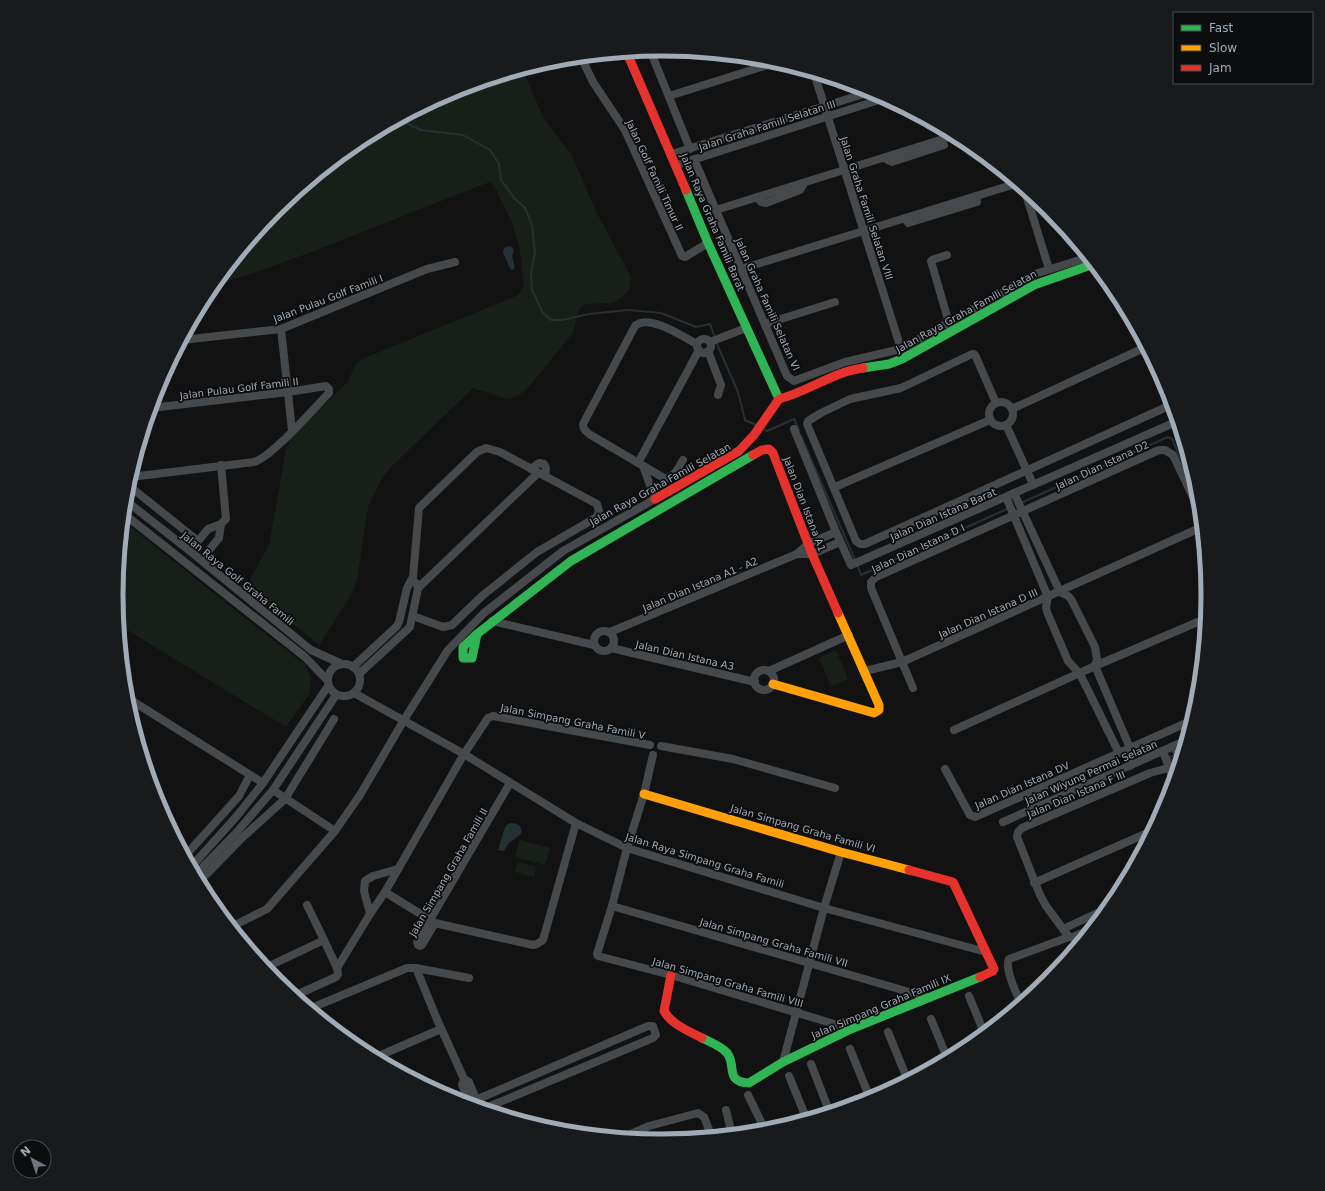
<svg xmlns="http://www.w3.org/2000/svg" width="1325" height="1191" font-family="'DejaVu Sans',sans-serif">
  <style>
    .green { fill: #181f18 }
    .water { fill: #253034 }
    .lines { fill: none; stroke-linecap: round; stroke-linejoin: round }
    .stream { stroke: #253034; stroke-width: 2 }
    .street { stroke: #46494b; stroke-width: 8 }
    .fast { stroke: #30b455; stroke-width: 9 }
    .slow { stroke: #ff9f0a; stroke-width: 9 }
    .jam { stroke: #e5322d; stroke-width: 9 }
    .labels { text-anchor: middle; stroke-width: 3.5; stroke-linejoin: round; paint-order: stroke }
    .street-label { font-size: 10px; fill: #a1abb5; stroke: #0c0d0e }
    .rim { fill: none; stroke: #a1abb5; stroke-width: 5 }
  </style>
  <rect width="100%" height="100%" fill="#121212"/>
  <g class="green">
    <path d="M 523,70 L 543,117 L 572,156 L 596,211 L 631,277 L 629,290 L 621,298 L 611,303 L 586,304 L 579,309 L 573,333 L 526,390 L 517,396 L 507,399 L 473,388 L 391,467 L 382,478 L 368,507 L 357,581 L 351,595 L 319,645 L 252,591 L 249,585 L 251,577 L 269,545 L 286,450 L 291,438 L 300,427 L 348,382 L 354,367 L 360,360 L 516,296 L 521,291 L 524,284 L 519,244 L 511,220 L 494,186 L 491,183 L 487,183 L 309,253 L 242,277 L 215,283 L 276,209 L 359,141 L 454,91 Z"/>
    <path d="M 123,521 L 246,619 L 304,664 L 311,677 L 310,693 L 286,727 L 119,625 L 116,595 Z"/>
    <path d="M 836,650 L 848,679 L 831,687 L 819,658 Z"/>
    <path d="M 520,840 L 550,848 L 545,865 L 515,857 Z"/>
    <path d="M 518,862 L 536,867 L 534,877 L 515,872 Z"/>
  </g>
  <g class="water">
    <path d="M 510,246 L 514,250 L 512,256 L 515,268 L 512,270 L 510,269 L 503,252 L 504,248 Z"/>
    <path d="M 511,823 C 517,823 523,826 521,834 L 509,843 L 504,851 L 498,850 L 505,827 L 508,824 Z"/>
  </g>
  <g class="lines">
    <g class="stream">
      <path d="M 403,118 L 408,124 L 421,130 L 463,135 L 490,150 L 499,164 L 501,180 L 515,199 L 525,208 L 532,225 L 535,253 L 531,273 L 532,290 L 543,313 L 551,320 L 562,320 L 589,314 L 628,310 L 661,313 L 696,327 L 710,324 L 715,338"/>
      <path d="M 716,342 L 738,392 L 745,420 L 756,425"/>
      <path d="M 763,429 L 767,431 L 794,419 L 799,430"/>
      <path d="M 801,436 L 855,560"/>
      <path d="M 1021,503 L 1168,437 L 1172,439 L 1197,495"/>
      <path d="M 857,564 L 861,575 L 1009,508"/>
      <path d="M 1173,764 L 1170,757 L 1175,755"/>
      <path d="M 1175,768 L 1177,773"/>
    </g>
    <g class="street">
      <path d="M 650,50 L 690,149"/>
      <path d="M 581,57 L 593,82 L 625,130 L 682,256 L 685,257 L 708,243"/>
      <path d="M 814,73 L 901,349"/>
      <path d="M 669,96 L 777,62"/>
      <path d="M 672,154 L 873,91"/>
      <path d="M 884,158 L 892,162 L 944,145"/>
      <path d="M 694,159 L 787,376 L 794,381 L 845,362 L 901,349 L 1038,273 L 1089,257"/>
      <path d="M 677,165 L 885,98"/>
      <path d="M 1024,188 L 1049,269"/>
      <path d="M 757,197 L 761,202 L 766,203 L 800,190 L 804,183"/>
      <path d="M 716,210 L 956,135"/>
      <path d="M 905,218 L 908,223 L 977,202 L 976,196"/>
      <path d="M 947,255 L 932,260 L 931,261 L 949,323"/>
      <path d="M 741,269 L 1018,183"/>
      <path d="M 765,324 L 835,302"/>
      <path d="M 281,329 L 292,430"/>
      <circle cx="704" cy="346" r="7"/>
      <path d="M 182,340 L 281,329 L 427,269 L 455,262"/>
      <path d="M 710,342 L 746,328"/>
      <path d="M 708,351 L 721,385 L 718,395"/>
      <circle cx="1001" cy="414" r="12"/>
      <path d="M 996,403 L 976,357 L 974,354 L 972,354 L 901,388 L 850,399 L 821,413 L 808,421 L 807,424 L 856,541 L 860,544 L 865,544 L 1173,404"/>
      <path d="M 1012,409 L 1146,347"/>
      <path d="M 1006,425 L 1033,484"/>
      <path d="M 794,429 L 836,532 L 851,565 L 1178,421"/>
      <path d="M 683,460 C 678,468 674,479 664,478 L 589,434 L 584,429 L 583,424 L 635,326 C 649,313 683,337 697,344"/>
      <path d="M 638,463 L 699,350"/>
      <path d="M 531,469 L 539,463 L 544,464 L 546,468 L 545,476"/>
      <path d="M 128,483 L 136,477 L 139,476 L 254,462 C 273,456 313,409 329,393 L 329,389 L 326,386 L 288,392 L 151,408"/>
      <path d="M 128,485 L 198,541"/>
      <path d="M 835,487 L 990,420"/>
      <path d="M 1014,493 L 1060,592"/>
      <path d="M 1006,497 L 1048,597"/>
      <path d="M 125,500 L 190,551 L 311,650 L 342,664"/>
      <path d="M 124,514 L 305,657 L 327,680"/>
      <path d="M 836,532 L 808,544 L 797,554 L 812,554 L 840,542"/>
      <path d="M 190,551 L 208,529 L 221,524 L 226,519 L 221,465"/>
      <path d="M 201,560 L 219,538 L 221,524"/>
      <path d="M 418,588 L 538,473"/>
      <path d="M 1060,592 L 1068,596 L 1071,599 L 1095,647 L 1097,659 L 1095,666"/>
      <path d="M 1048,597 L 1046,607 L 1047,612 L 1068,661 L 1080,674 L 1119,753"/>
      <path d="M 492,621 L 594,645"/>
      <circle cx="604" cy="641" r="10"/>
      <path d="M 610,632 L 797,554"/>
      <path d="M 611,648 L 755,682"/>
      <circle cx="344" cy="680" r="16"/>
      <path d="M 1095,666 L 1130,748"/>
      <path d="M 353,667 L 397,626 L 399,622 L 407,588 L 413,577 L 419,508 L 477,452 L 486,448 L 500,452 L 597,504 L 599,511 L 597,517 L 537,552 L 482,596 L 452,625 L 443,627 L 413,616"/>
      <circle cx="764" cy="680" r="10"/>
      <path d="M 769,671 L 849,635"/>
      <path d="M 865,671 L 902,662 L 1202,527"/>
      <path d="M 359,674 L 410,627 L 418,588 L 416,583"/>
      <path d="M 913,688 L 871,588 L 871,582 L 876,577 L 1159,450 L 1165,450 L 1173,455 L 1201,514"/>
      <path d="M 354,693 L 464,754 L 576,823 L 627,848 L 824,908 L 986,952"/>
      <path d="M 126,697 L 263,783"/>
      <path d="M 954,730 L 1095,666 L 1207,618"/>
      <path d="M 661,746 L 733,759 L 835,788"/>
      <path d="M 1174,746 L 1181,761"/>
      <path d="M 1125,751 L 1130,766"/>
      <path d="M 1163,751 L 1174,782"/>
      <path d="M 653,755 L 644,794 L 627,848 L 612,906 L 597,954 L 598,956 L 671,975 L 851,1029"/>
      <path d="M 945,769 L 970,815 L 975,817 L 1193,720"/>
      <path d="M 273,790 L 335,831"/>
      <path d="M 1003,822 L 1187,740"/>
      <path d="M 185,856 L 239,796 L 250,775"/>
      <path d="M 191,867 L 236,817 L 263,783 L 328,686"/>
      <path d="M 195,875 L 236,833 L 273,790 L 336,695"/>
      <path d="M 199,882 L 243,837 L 285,799 L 334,719"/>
      <path d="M 1034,883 L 1154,830"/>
      <path d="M 385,892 L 435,923 L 533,945 L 537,944 L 543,940 L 576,823"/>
      <path d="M 612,906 L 930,998"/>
      <path d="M 370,914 L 364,891 L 365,881 L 373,876 L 398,869"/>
      <path d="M 435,923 L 422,945 L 420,946 L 418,945 L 417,942 L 510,783"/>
      <path d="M 231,927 L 267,909 L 335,831 L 360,795 L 404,720 L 448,650 L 484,613 L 563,551 L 655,499 L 643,466"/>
      <path d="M 1093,928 L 1073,937 L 1069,937 L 1046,906 L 1040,895 L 1017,837 L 1018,832 L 1022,828 L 1150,773 L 1179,765"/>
      <path d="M 1063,929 L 1110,907"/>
      <path d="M 324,940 L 337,968"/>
      <path d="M 265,968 L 324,940 L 307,905"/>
      <path d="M 416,968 L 436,1017 L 464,1079"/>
      <path d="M 294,996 L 336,977 L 338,974 L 337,968 L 370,914 L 385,892 L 464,754 L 488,718 L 493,716 L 650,745"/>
      <path d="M 969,996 L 985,1035"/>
      <path d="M 1021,1004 C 1017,995 1004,968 1009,959 L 1069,937"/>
      <path d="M 309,1009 L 407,968 L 416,968 L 469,978"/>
      <path d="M 931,1019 L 948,1060"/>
      <path d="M 888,1032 L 908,1081"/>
      <path d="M 850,1049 L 871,1101"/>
      <path d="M 374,1058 L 441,1029"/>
      <path d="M 783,1062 L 824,908 L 841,852"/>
      <path d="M 811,1064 L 830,1113"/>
      <path d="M 789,1076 L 807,1120"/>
      <path d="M 748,1095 L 766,1132"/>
      <path d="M 469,1101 L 462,1085 L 464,1079 L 469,1082 L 476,1099"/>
      <path d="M 467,1105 L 472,1099 L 478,1099 L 483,1105 L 483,1109 L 653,1038 L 656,1035 L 653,1026 L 648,1026 L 478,1099"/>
      <path d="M 726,1110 L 732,1135"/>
      <path d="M 622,1138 L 649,1126 L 698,1113 L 704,1117 L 712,1137"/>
    </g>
    <g class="fast">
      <path d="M 686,190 L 708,243 L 779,399"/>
      <path d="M 863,368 L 889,364 L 902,359 L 1034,285 L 1094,264"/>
      <path d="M 477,634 L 472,658 L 463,658 L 463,647 L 477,634 L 571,561 L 753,455"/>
      <path d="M 702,1038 C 710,1042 721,1046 727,1053 C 737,1065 724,1082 749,1083 L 783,1062 L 851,1029 L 980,977"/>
    </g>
    <g class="slow">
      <path d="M 773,684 L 874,713 L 879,710 L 879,705 L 838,613"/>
      <path d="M 644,794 L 841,852 L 909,870"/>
    </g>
    <g class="jam">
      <path d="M 627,53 L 686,190"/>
      <path d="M 753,455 L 762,450 L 769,449 L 773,453 L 812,554 L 838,613"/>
      <path d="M 655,499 L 739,451 L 754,435 L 779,399 C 808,392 832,372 863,368"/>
      <path d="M 909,870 L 953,882 L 994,969 L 993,971 L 980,977"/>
      <path d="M 671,975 L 664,1011 C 672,1025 689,1031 702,1038"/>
    </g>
  </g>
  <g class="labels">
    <g class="street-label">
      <text transform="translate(767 125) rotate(-18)" y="4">Jalan Graha Famili Selatan III</text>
      <text transform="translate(655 175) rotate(65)" y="4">Jalan Golf Famili Timur II</text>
      <text transform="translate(867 208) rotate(72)" y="4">Jalan Graha Famili Selatan VIII</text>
      <text transform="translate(713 222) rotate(67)" y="4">Jalan Raya Graha Famili Barat</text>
      <text transform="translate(328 298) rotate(-21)" y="4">Jalan Pulau Golf Famili I</text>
      <text transform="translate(768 304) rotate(66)" y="4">Jalan Graha Famili Selatan VI</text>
      <text transform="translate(966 311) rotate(-29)" y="4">Jalan Raya Graha Famili Selatan</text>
      <text transform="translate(239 388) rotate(-7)" y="4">Jalan Pulau Golf Famili II</text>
      <text transform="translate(1102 465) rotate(-25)" y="4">Jalan Dian Istana D2</text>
      <text transform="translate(660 484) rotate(-29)" y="4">Jalan Raya Graha Famili Selatan</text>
      <text transform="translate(805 504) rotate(69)" y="4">Jalan Dian Istana A1</text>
      <text transform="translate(943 514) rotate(-24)" y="4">Jalan Dian Istana Barat</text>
      <text transform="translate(918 548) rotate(-25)" y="4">Jalan Dian Istana D I</text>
      <text transform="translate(238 578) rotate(39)" y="4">Jalan Raya Golf Graha Famili</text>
      <text transform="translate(700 584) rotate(-23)" y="4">Jalan Dian Istana A1 - A2</text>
      <text transform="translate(988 613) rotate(-24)" y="4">Jalan Dian Istana D III</text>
      <text transform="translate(685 655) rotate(13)" y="4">Jalan Dian Istana A3</text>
      <text transform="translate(573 721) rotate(11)" y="4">Jalan Simpang Graha Famili V</text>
      <text transform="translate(1091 772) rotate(-24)" y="4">Jalan Wiyung Permai Selatan</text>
      <text transform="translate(1022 785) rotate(-24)" y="4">Jalan Dian Istana DV</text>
      <text transform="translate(1076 794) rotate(-23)" y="4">Jalan Dian Istana F III</text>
      <text transform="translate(803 828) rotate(16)" y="4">Jalan Simpang Graha Famili VI</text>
      <text transform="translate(705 860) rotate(17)" y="4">Jalan Raya Simpang Graha Famili</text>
      <text transform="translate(448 872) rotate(-60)" y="4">Jalan Simpang Graha Famili II</text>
      <text transform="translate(774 942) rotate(16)" y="4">Jalan Simpang Graha Famili VII</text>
      <text transform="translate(728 982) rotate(16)" y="4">Jalan Simpang Graha Famili VIII</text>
      <text transform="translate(881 1006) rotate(-23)" y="4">Jalan Simpang Graha Famili IX</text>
    </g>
  </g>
  <path d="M0 0H1325V1191H0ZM123 595a539 539 0 1 1 1078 0a539 539 0 1 1-1078 0Z" fill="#181a1b" fill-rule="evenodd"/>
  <path class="rim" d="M123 595a539 539 0 1 1 1078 0a539 539 0 1 1-1078 0Z"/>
  <rect x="1173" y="12" width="140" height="72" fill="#0c0d0e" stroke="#484c51"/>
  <rect x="1181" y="25" width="20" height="6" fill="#30b455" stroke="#484c51"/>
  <text x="1209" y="32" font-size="12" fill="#a1abb5">Fast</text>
  <rect x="1181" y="45" width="20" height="6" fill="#ff9f0a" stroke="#484c51"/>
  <text x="1209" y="52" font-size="12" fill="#a1abb5">Slow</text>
  <rect x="1181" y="65" width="20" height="6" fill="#e5322d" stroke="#484c51"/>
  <text x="1209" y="72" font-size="12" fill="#a1abb5">Jam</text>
  <g transform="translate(32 1159) rotate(320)"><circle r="19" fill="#0c0d0e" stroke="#484c51"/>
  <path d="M0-3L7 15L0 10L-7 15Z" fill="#6f757c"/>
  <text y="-6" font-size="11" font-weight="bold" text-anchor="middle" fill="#a1abb5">N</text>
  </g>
</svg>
